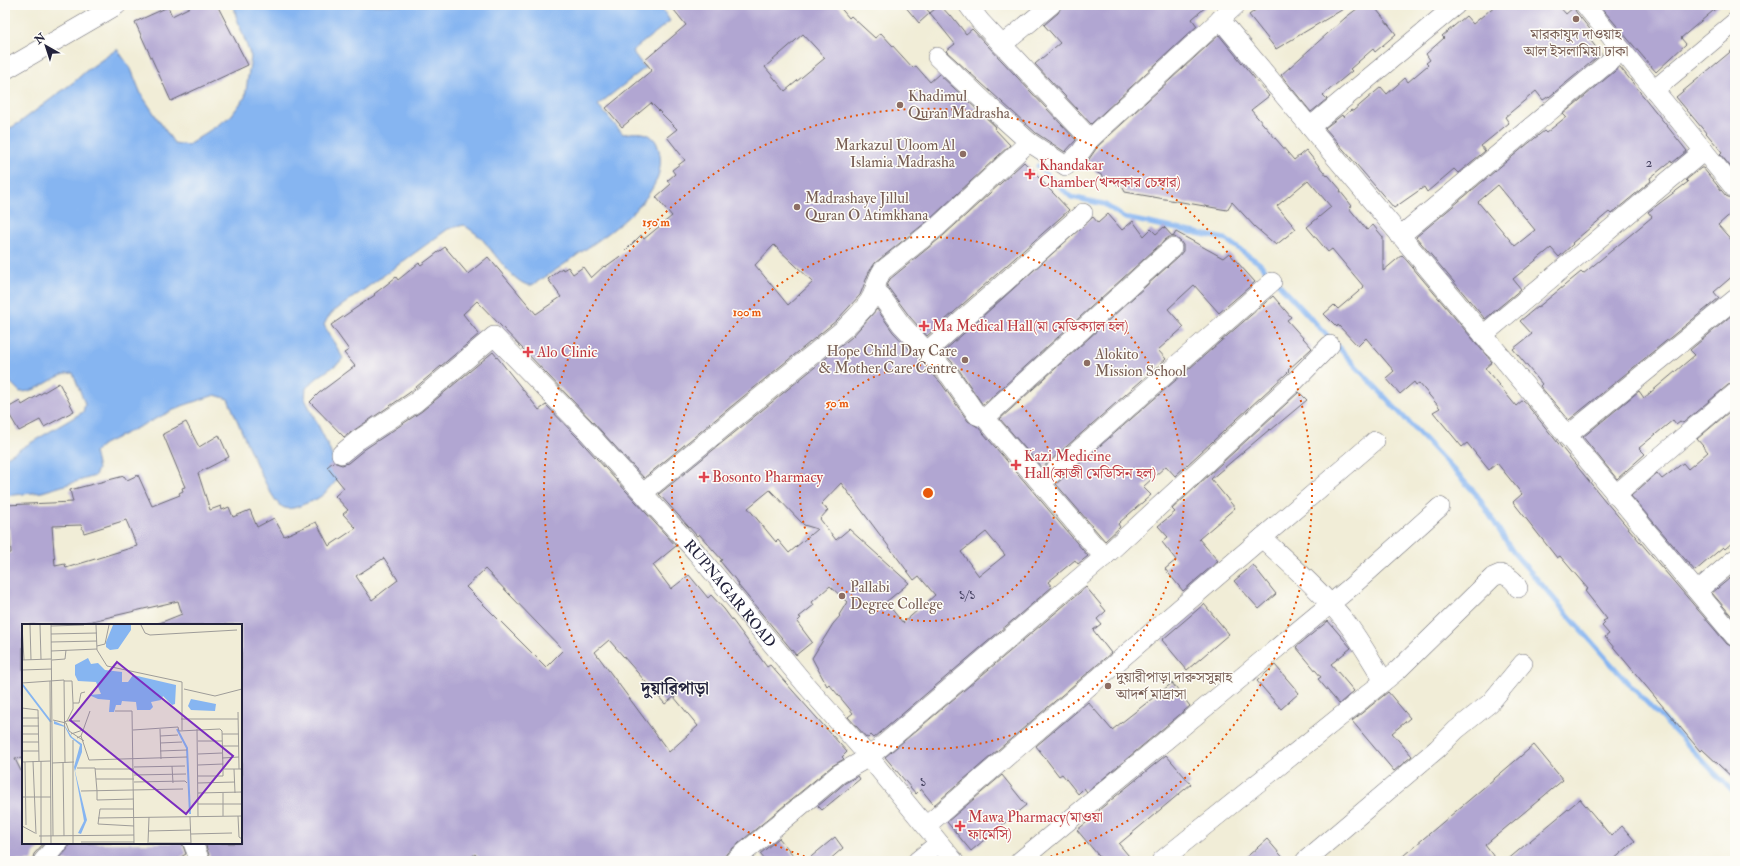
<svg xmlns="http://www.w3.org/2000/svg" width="1740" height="866" font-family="'IM FELL Double Pica','Noto Serif Bengali',serif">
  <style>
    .water { fill: #86b5f1; stroke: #546c96 }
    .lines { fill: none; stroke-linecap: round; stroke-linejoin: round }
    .stream { stroke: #86b5f1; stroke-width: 5 }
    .building { fill: #b1a6d2; fill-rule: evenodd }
    .minor-casing { stroke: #6a6972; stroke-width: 20 }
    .minor { stroke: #fff; stroke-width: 19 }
    .ring { fill: none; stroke: #e8590c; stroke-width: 2; stroke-dasharray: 2 4 }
    .education-dot { fill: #8d6e63; stroke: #fdfcf7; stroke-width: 1.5 }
    .health-dot { fill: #e0444e; stroke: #fdfcf7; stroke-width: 1.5 }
    .labels { text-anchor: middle; stroke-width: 3; stroke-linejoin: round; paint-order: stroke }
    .number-label { font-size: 13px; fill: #464361 }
    .education-label { font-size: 15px; fill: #785e54; stroke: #fdfcf7; text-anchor: start }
    .health-label { font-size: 15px; fill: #be3a42; stroke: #fdfcf7; text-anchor: start }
    .street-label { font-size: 15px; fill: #22223b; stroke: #fdfcf7 }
    .quarter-label { font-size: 17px; font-weight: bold; fill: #22223b; stroke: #fdfcf7 }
    .inset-river { fill: none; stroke: #86b5f1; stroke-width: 2 }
    .inset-road { fill: none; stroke: #9e9c99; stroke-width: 1 }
    .view { fill: #7b2cbf; fill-opacity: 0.15; stroke: #7b2cbf; stroke-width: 2 }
    .inset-edge { fill: none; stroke: #22223b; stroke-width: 2 }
    .centre { fill: #e8590c; stroke: #fdfcf7; stroke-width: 2 }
    .ring-label { font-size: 12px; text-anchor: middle; font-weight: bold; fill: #e8590c; stroke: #fdfcf7; stroke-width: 3; stroke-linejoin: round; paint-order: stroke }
  </style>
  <rect width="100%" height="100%" fill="#fdfcf7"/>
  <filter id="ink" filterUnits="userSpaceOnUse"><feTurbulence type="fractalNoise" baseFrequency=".025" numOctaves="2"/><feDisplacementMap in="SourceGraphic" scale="8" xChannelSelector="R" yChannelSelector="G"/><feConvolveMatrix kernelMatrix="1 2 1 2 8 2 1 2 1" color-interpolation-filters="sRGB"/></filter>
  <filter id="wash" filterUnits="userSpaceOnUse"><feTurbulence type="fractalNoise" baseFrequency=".012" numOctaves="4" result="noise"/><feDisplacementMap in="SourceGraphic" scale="16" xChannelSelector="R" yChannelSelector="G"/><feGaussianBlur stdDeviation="0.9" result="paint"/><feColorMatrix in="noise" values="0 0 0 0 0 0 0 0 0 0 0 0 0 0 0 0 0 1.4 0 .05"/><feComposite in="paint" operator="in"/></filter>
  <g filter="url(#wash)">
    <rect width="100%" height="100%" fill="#f1edd7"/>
    <path class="water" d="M 234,5 L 660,5 L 670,21 L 632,51 L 645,68 L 598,105 L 623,134 C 636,132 651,130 657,144 C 676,190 612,231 580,253 C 565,264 549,275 532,285 C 516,288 492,249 481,238 C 476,233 469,229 464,225 L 448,229 L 333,312 L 327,319 L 324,325 L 343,358 L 340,362 L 317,378 L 306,388 L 305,399 L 328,445 L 339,476 C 332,488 321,499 307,503 C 299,506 289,512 281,506 C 268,498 236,417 228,399 L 215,395 L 182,406 L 104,444 L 94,452 L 98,469 L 95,476 L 42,492 L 5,496 L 5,458 L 83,412 L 85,404 L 73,373 C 54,373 40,393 20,392 L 5,377 L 5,131 L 19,123 L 75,81 L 86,71 L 117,49 L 131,69 L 141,94 L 174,143 L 188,145 L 231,116 L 245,97 L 251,57 L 236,16 Z"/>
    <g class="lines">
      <path class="stream" d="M 1038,166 L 1071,197 L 1104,204 L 1125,218 L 1225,239 L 1259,263 L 1477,495 L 1513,552 L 1576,624 L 1627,682 L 1735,794"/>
    </g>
    <g id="blocks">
      <g class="building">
        <path d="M 194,5 L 217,5 L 248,65 L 171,101 L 135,22 L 168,7 L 172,16 Z"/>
        <path d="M 670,5 L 838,5 L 849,18 L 851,16 L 875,38 L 881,33 L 913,68 L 916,66 L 930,82 L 939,74 L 996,127 L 994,128 L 1010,145 L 930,219 L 875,263 L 869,272 L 860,295 L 837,320 L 644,478 L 592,421 L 477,301 L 463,314 L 479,334 L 409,393 L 344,437 L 310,402 L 319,393 L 355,366 L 344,353 L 349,350 L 331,325 L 375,295 L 374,294 L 386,285 L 396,277 L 398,280 L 419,263 L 421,265 L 445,247 L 468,274 L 488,257 L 536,314 L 561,297 L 548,279 L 562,268 L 563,270 L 568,267 L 573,274 L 583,267 L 591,278 L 604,266 L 605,267 L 619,257 L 641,235 L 644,239 L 672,216 L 656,197 L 671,184 L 667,181 L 675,174 L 672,170 L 685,160 L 667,137 L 677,129 L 651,103 L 622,127 L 606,108 L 652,70 L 644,61 L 686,25 ZM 803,34 L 825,58 L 785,91 L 765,67 ZM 774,245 L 813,282 L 788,305 L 755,265 Z"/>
        <path d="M 904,5 L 923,5 L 930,13 L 919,23 Z"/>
        <path d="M 940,5 L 950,16 L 951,15 L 966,34 L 972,29 L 1076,140 L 1065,152 L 1036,133 L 946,51 L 955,44 L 930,13 Z"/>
        <path d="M 1062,5 L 1208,5 L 1192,19 L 1197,26 L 1091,124 L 1035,64 L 1060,43 L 1044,25 L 1058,13 Z"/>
        <path d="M 1262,5 L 1350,5 L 1276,49 L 1249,15 Z"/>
        <path d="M 1362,5 L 1373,5 L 1396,34 L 1375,52 L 1373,49 L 1350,69 L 1352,71 L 1323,95 L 1327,99 L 1311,112 L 1281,75 L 1345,18 Z"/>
        <path d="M 1496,5 L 1558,5 L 1566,14 L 1574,7 L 1576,12 L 1593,33 L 1588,37 L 1601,54 L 1549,97 L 1549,96 L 1543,100 L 1536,91 L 1505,117 L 1509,123 L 1481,146 L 1485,151 L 1458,173 L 1454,169 L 1427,192 L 1424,187 L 1394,208 L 1325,128 L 1342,115 L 1343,117 L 1351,110 L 1353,111 L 1381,87 L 1387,94 L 1405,78 L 1408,82 L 1428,65 L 1426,63 L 1430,60 L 1426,54 L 1444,38 L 1442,36 L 1466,16 L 1473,24 Z"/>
        <path d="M 1599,5 L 1720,5 L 1681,38 L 1686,44 L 1656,72 Z"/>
        <path d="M 1219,35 L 1269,96 L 1251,110 L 1294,160 L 1306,150 L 1327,176 L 1328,175 L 1341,190 L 1340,191 L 1352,206 L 1349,208 L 1367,230 L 1373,225 L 1383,237 L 1383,271 L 1402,255 L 1492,362 L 1485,368 L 1516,406 L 1523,400 L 1606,502 L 1727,644 L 1735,648 L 1735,780 L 1702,749 L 1700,751 L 1605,637 L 1609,634 L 1602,626 L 1605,623 L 1603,621 L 1607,619 L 1585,591 L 1588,589 L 1560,556 L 1557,558 L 1513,502 L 1522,494 L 1497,463 L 1489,470 L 1467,443 L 1462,447 L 1433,412 L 1440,408 L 1419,383 L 1416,385 L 1414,382 L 1400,394 L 1386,378 L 1394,371 L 1366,338 L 1358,346 L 1338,325 L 1337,327 L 1324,314 L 1334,305 L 1338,309 L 1364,287 L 1332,249 L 1328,252 L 1307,227 L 1331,207 L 1308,180 L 1277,206 L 1296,229 L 1276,245 L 1255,227 L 1232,202 L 1227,210 L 1125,192 L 1123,188 L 1096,172 L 1087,162 L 1098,146 Z"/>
        <path d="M 1735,48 L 1735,172 L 1720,154 L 1722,152 L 1676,97 Z"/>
        <path d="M 1620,67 L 1687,151 L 1672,163 L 1671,161 L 1650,178 L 1651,181 L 1611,214 L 1609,212 L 1572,243 L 1573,244 L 1559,257 L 1551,248 L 1513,279 L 1521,289 L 1485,319 L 1416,237 L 1525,146 L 1544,131 L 1546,133 L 1566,117 L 1563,114 ZM 1498,185 L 1535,230 L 1515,246 L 1478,202 Z"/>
        <path d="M 1024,162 L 1069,210 L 927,336 L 910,317 L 887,286 L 890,279 L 944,235 Z"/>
        <path d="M 1701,168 L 1703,168 L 1726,196 L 1735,200 L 1735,210 L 1718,225 L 1735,244 L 1735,274 L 1714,292 L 1719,298 L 1569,420 L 1540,386 L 1542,384 L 1513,349 L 1532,334 L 1520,321 L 1537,307 L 1537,308 L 1581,272 L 1583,274 L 1628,237 L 1652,217 L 1648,212 L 1688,182 L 1686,180 Z"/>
        <path d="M 1108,214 L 1122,230 L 1133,221 L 1144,236 L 1151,229 L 1156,234 L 1164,227 L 1173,237 L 1176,232 L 1223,258 L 1229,253 L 1255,282 L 1219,313 L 1194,285 L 1168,309 L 1184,327 L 1158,350 L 1166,359 L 1042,468 L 1000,419 L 1179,256 L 1183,251 L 1183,245 L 1180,241 L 1175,237 L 1169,237 L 1165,240 L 983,405 L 959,370 L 943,352 L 1093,217 L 1098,223 Z"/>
        <path d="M 1273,296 L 1291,317 L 1287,320 L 1312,348 L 1288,370 L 1289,371 L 1286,374 L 1175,476 L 1166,466 L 1143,487 L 1151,495 L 1120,522 L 1118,524 L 1120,527 L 1105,541 L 1056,484 Z"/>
        <path d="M 877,309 L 893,332 L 941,383 L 968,421 L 978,427 L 1088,556 L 1078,564 L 1075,560 L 1048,582 L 1052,587 L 874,738 L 871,735 L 868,738 L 866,737 L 848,717 L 853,713 L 829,684 L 827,686 L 812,658 L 833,624 L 840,616 L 839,615 L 847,602 L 830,586 L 812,602 L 814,605 L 799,617 L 801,618 L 797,622 L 812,642 L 796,655 L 738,585 L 739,584 L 720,561 L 722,560 L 699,534 L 697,536 L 659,494 L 852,337 ZM 841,483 L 914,580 L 919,576 L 935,595 L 903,623 L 886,602 L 909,583 L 849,529 L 836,540 L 820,519 L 828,510 L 821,504 ZM 770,490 L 804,525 L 817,529 L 789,553 L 778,540 L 776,542 L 748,508 ZM 986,532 L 1005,555 L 979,576 L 961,552 Z"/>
        <path d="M 1732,315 L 1735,318 L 1735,382 L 1728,385 L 1683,423 L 1680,421 L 1676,424 L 1673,420 L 1639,448 L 1645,454 L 1617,479 L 1583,437 L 1639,391 L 1644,398 L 1695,355 L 1690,350 Z"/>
        <path d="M 493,352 L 539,410 L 546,405 L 576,436 L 676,546 L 653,565 L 671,589 L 689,575 L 708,598 L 711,595 L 724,609 L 767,667 L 770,665 L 847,752 L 842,757 L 844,759 L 832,766 L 727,853 L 722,861 L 482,861 L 475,854 L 466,861 L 211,861 L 205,843 L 241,843 L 241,625 L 158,625 L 157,624 L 182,614 L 178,601 L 75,625 L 23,625 L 23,758 L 15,759 L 23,775 L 23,843 L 44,843 L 34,854 L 32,861 L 5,861 L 5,554 L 11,553 L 9,528 L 5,529 L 5,505 L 73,502 L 70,490 L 124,476 L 127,480 L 138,475 L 152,506 L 180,495 L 179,493 L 183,491 L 182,488 L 185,487 L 163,434 L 186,422 L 199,447 L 219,435 L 229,457 L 198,473 L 210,510 L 221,506 L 222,510 L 229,507 L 233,517 L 250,510 L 257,527 L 274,518 L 284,536 L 316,522 L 329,546 L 356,528 L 343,514 L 348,510 L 335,496 L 344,488 L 327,467 L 333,462 L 342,465 L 348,463 L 365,449 L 422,411 ZM 126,520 L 137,546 L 66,568 L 65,564 L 55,566 L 52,526 L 81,525 L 84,533 ZM 384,558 L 398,580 L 372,600 L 356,576 ZM 485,569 L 563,650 L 546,667 L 466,587 ZM 609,640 L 665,704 L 674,697 L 698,726 L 669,752 L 595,652 Z"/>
        <path d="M 59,383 L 74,411 L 44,427 L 40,420 L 19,431 L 6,409 L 20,401 L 22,405 Z"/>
        <path d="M 1299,392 L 1307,400 L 1271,430 L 1270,429 L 1211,479 L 1235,508 L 1199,539 L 1218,561 L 1183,591 L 1165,569 L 1176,560 L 1162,542 L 1168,537 L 1158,526 L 1175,512 L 1172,509 Z"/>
        <path d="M 1735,407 L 1735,540 L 1725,549 L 1723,547 L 1695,571 L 1631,496 L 1657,473 L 1662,479 L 1683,463 L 1688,469 L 1708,452 L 1697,439 Z"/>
        <path d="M 1253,565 L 1276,594 L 1259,609 L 1234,581 Z"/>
        <path d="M 1735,574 L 1735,620 L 1712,593 Z"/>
        <path d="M 1086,587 L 1106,611 L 1097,619 L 1101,624 L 1093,630 L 1111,653 L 934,805 L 921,789 L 916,794 L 885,757 Z"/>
        <path d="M 1204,604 L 1229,634 L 1187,670 L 1162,640 Z"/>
        <path d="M 1328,621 L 1351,648 L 1331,664 L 1354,691 L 1339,704 L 1318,679 L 1321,677 L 1296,647 Z"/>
        <path d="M 1275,665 L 1299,693 L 1281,709 L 1257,681 Z"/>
        <path d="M 1172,683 L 1190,706 L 1087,792 L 1084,788 L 1078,794 L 1062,774 L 1059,776 L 1036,746 L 1088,702 L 1112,730 Z"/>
        <path d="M 1388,692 L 1410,718 L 1392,733 L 1412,756 L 1394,771 L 1352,721 Z"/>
        <path d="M 1534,745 L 1563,780 L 1485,845 L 1497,861 L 1397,861 Z"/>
        <path d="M 1166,755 L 1191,784 L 1119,844 L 1133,861 L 1103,861 L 1077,830 L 1100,812 L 1099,810 Z"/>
        <path d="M 1002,775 L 1026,805 L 971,851 L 947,822 Z"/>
        <path d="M 858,776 L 860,779 L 822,810 L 818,806 L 845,783 Z"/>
        <path d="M 1580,799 L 1611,836 L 1622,826 L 1635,841 L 1612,861 L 1506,861 Z"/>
        <path d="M 835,837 L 843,848 L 828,861 L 806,861 Z"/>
        <path d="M 779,838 L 798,861 L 766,861 L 760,854 Z"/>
        <path d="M 1267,839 L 1286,861 L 1242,861 L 1258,847 Z"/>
        <path d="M 69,843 L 182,843 L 186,854 L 174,861 L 57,861 L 67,850 Z"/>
      </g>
    </g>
  </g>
  <g filter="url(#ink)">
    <use href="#blocks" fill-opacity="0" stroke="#6a6972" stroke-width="1"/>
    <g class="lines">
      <g class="minor-casing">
        <g id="minor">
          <path d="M 968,5 L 980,21 L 1090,139"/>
          <path d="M 1585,5 L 1735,189"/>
          <path d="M 1220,19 L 1735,637"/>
          <path d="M 1002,45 L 1051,5"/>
          <path d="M 937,57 L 989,106 L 1029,142"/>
          <path d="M 5,70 L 117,5"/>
          <path d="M 1654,90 L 1735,22"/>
          <path d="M 1310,127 L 1456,5"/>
          <path d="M 1400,236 L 1622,51"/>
          <path d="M 875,288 L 901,324 L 950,376 L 977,415 L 985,418 L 1104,557"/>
          <path d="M 1483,335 L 1704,151"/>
          <path d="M 926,352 L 1083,213"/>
          <path d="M 985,418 L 1172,248"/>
          <path d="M 1567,436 L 1735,299"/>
          <path id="s1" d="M 341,454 L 358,440 L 416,402 L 494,336 L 584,428 L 696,552 L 805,684 L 869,757 L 954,861"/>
          <path d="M 1041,483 L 1272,282"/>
          <path d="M 643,493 L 845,328 C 854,318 867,308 872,296 C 876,287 877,279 882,271 L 937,227 L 1029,142 L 1066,166 L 1080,153 L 1090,139 L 1236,5"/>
          <path d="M 1615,495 L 1735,393"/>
          <path d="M 1262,538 C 1291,565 1321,591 1346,622 C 1360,640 1372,662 1384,681"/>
          <path d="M 1697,591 L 1735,559"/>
          <path d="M 926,826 L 1375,441"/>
          <path d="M 193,843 L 200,861"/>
          <path d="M 43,861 L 58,843"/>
          <path d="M 734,861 L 839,774 L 869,757 L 1104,557 L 1294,382 L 1330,345"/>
          <path d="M 917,861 L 939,843"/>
          <path d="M 1020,861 L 1352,586 L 1440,507"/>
          <path d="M 1161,861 L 1398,670 L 1493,577 L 1500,574 C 1508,576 1514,579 1518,588"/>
          <path d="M 1305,861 L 1437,749 L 1456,730 L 1490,703 L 1523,663"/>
        </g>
      </g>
      <use href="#minor" class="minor"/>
    </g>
  </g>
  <g class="ring">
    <circle cx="928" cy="493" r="128"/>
    <circle cx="928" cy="493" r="256"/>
    <path d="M816 860A384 384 0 1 1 1040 860"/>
  </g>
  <g class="education-dot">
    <circle cx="1576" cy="19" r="4"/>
    <circle cx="900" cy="105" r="4"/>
    <circle cx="963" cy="154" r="4"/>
    <circle cx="797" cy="207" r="4"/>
    <circle cx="965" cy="360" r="4"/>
    <circle cx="1087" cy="363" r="4"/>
    <circle cx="842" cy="596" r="4"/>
    <circle cx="1108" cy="686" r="4"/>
  </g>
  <g class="health-dot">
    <path d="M1028 168h4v4h4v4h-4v4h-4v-4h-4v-4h4z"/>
    <path d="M922 320h4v4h4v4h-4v4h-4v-4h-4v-4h4z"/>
    <path d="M526 346h4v4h4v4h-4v4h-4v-4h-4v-4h4z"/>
    <path d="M1014 459h4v4h4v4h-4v4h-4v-4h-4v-4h4z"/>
    <path d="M702 471h4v4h4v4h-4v4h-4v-4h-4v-4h4z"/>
    <path d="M958 820h4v4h4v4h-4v4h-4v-4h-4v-4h4z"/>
  </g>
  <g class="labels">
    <g class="number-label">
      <text x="1649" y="167">2</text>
      <text x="967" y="599">১/১</text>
      <text x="923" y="786">১</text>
    </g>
    <g class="education-label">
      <text x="1576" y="39" text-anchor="middle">মারকাযুদ দাওয়াহ<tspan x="1576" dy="17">আল ইসলামিয়া ঢাকা</tspan></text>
      <text x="908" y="101">Khadimul<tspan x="908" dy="17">Quran Madrasha</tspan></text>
      <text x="955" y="150" text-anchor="end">Markazul Uloom Al<tspan x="955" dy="17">Islamia Madrasha</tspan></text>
      <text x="805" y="203">Madrashaye Jillul<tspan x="805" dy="17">Quran O Atimkhana</tspan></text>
      <text x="957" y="356" text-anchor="end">Hope Child Day Care<tspan x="957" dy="17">&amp; Mother Care Centre</tspan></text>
      <text x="1095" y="359">Alokito<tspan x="1095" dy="17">Mission School</tspan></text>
      <text x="850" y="592">Pallabi<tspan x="850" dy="17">Degree College</tspan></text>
      <text x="1116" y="682">দুয়ারীপাড়া দারুসসুন্নাহ<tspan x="1116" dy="17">আদর্শ মাদ্রাসা</tspan></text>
    </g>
    <g class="health-label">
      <text x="1039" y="170">Khandakar<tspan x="1039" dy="17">Chamber(খন্দকার চেম্বার)</tspan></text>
      <text x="932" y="331">Ma Medical Hall(মা মেডিক্যাল হল)</text>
      <text x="537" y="357">Alo Clinic</text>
      <text x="1024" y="461">Kazi Medicine<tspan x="1024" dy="17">Hall(কাজী মেডিসিন হল)</tspan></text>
      <text x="712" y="482">Bosonto Pharmacy</text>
      <text x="968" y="822">Mawa Pharmacy(মাওয়া<tspan x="968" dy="17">ফার্মেসি)</tspan></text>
    </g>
    <g class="street-label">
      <text dy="5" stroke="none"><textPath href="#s1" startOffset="543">RUPNAGAR ROAD</textPath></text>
    </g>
    <g class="quarter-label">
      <text x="675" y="694">দুয়ারিপাড়া</text>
    </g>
  </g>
  <g transform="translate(22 624)">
    <rect width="220" height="220" fill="#f1edd7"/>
    <path d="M 91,1 L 109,1 L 109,6 L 96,25 L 88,26 L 84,23 L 84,18 ZM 66,34 L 69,40 L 76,39 L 83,46 L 100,48 L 100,58 L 106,58 L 111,51 L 154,61 L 153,80 L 150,81 L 141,72 L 139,76 L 129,78 L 131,83 L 128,86 L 115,86 L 114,78 L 100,77 L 99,81 L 94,81 L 92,88 L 87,88 L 88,76 L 76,75 L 67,71 L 79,70 L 74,58 L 56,57 L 53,51 L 53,41 ZM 169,75 L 194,80 L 193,87 L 169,86 L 166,82 ZM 32,97 L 43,102 L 50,113 L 60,120 L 60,128 L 53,147 L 65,196 L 59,210 L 56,209 L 62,197 L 61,191 L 52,143 L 58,121 L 48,113 L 43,103 L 32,100 Z" fill="#86b5f1"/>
    <path class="inset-river" d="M 0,60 L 29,98M 155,105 L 165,124 L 168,190"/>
    <path class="inset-road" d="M 0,1 L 2,36M 8,1 L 9,36M 18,1 L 19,35M 29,1 L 31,212M 74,1 L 75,26 L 85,42 L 160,58 L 160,106M 119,1 L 123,9 L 128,11 L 215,6M 29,2 L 62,1M 29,10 L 75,9M 29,18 L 75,17M 75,22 L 83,20 L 87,1M 29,27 L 75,25M 0,36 L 29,35M 30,36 L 43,35 L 44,26M 0,46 L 30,45M 28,57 L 29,219M 42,57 L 50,57 L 51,79M 0,59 L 42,56 L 43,139M 162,65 L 193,72 L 220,65M 0,84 L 16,86 L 17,137M 93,87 L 110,87 L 112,219M 216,88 L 217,145M 0,94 L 17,94M 159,95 L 216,95M 31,96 L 44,99 L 47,107 L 62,117M 45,97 L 58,97M 42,98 L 45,97 L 51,85 L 51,79 L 57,79 L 59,69 L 63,68M 0,102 L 17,102M 138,105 L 139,135M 175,105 L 176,192M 111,106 L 156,103 L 157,107 L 198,105 L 200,107 L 201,145 L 220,145M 0,110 L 17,110M 49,110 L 61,106M 200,110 L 217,110M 59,112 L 68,87M 138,112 L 156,111M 55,114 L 59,112 L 67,136 L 165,133M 176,117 L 200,117M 0,118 L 17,118M 138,119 L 160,118M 200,122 L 217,122M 0,127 L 17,127M 138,127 L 165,126M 176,130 L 200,129M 200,134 L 217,133M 11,137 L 14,210M 0,138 L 29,137M 3,138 L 4,201M 30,139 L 52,138M 41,139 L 42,212M 176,141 L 201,140M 150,142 L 151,159M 112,143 L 163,142M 55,144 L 73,144 L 75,167M 73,145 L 112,145M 212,145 L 213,169M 112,151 L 164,150M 176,152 L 201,152 L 201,146M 74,155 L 112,155M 112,158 L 163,157 L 165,159M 176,159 L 213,158M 59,167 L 161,165M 75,167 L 75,176 L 112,175M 176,169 L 220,168M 0,173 L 29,173M 176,180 L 220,180M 201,192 L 201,169M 216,192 L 217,213 L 220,215M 168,193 L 169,219M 76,194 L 220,192M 0,202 L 13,209M 112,202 L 76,200 L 78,185 L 112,185M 126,207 L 169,206M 169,210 L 210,209M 17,212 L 112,211M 59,218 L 112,218M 19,219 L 19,137M 51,219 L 51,116M 126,219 L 127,193M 127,219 L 169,219"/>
    <path class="view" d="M 95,38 L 211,132 L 164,190 L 48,96 Z"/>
    <rect width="220" height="220" class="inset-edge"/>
  </g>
  <circle cx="928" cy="493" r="6" class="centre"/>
  <g class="ring-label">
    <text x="656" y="226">150 m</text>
    <text x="747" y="316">100 m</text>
    <text x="837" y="407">50 m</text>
  </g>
  <rect width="1740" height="866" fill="none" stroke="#fdfcf7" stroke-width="20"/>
  <g transform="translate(46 46) rotate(321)" stroke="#fdfcf7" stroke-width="3" paint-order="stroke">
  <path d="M0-3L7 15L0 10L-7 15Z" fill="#22223b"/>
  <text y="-6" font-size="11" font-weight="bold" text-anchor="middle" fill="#22223b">N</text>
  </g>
</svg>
